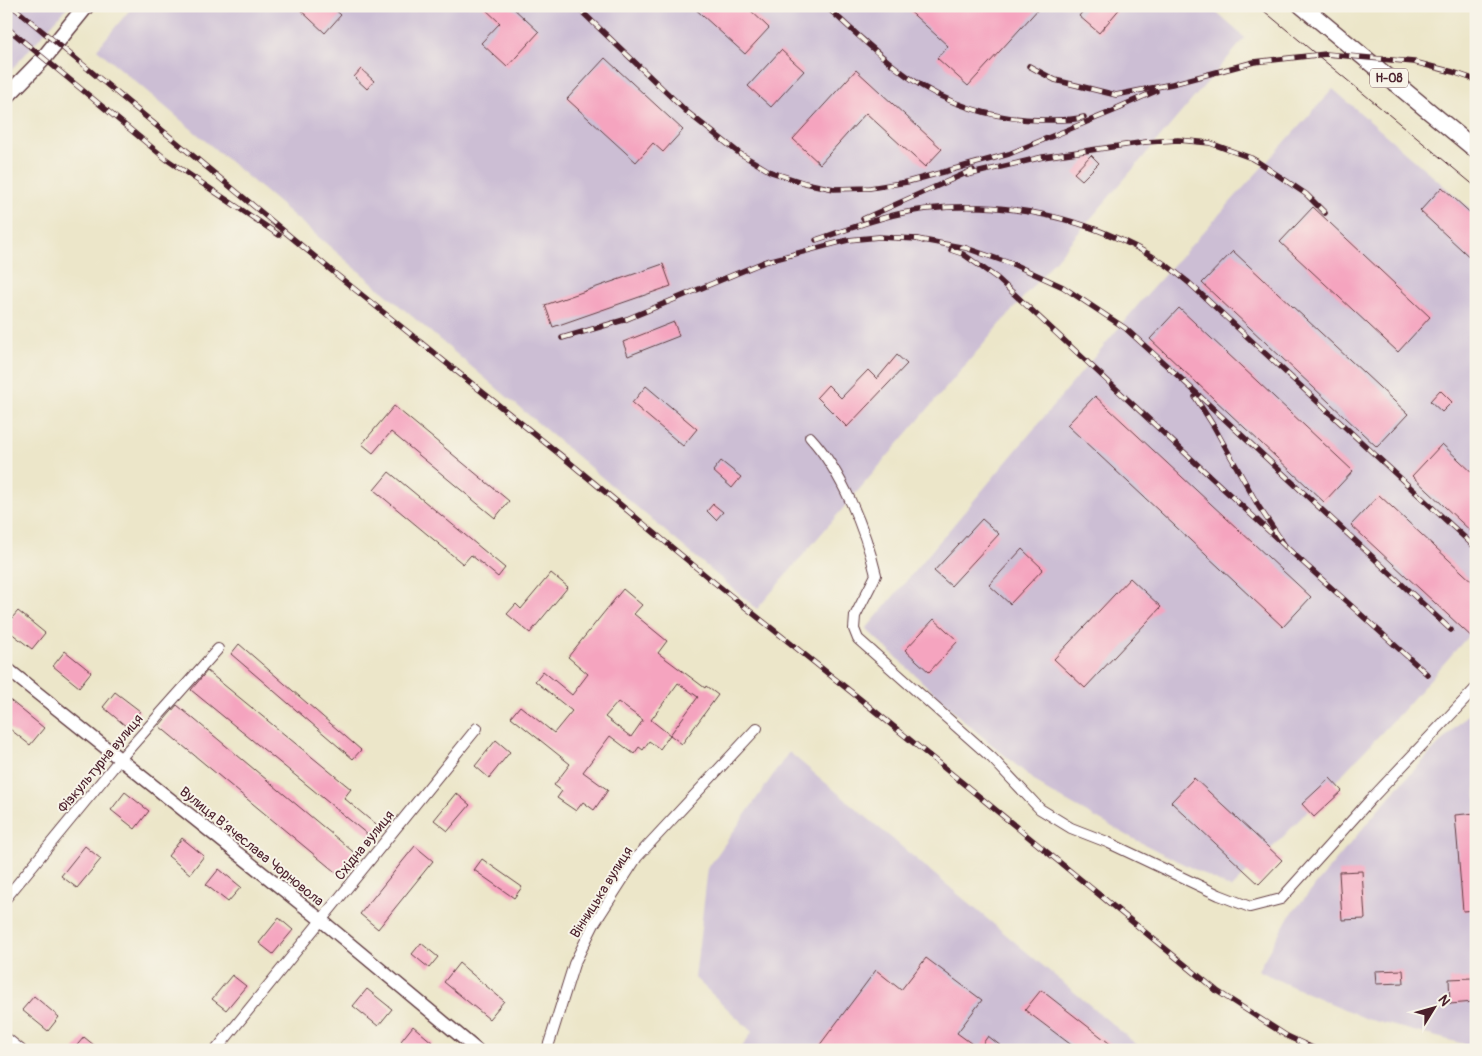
<svg xmlns="http://www.w3.org/2000/svg" width="1482" height="1056" font-family="Pangolin,sans-serif">
  <style>
    .industrial { fill: #ccbed4 }
    .building { fill: #f5a4bf; fill-rule: evenodd }
    .lines { fill: none; stroke-linecap: round; stroke-linejoin: round }
    .minor-casing { stroke: #623d43; stroke-width: 12 }
    .tertiary-casing { stroke: #623d43; stroke-width: 15 }
    .secondary-casing { stroke: #623d43; stroke-width: 18 }
    .primary-casing { stroke: #623d43; stroke-width: 19 }
    .minor { stroke: #fff; stroke-width: 10 }
    .tertiary { stroke: #fff; stroke-width: 12 }
    .secondary { stroke: #fff; stroke-width: 15 }
    .primary { stroke: #fff; stroke-width: 16 }
    .tram { stroke: #4a1f2b; stroke-width: 1 }
    .rail-casing { stroke: #4a1f2b; stroke-width: 5.5 }
    .rail { stroke: #f7f3e8; stroke-width: 4; stroke-dasharray: 11; stroke-linecap: butt }
    .labels { text-anchor: middle; stroke-width: 4; stroke-linejoin: round; paint-order: stroke }
    .shield { fill: #f7f3e8; stroke: #7e5f64; stroke-width: 1 }
    .shield-label { font-size: 12px; font-weight: bold; fill: #4a1f2b }
    .street-label { font-size: 14px; fill: #4a1f2b; stroke: #f7f3e8 }
  </style>
  <rect width="100%" height="100%" fill="#f7f3e8"/>
  <filter id="ink" filterUnits="userSpaceOnUse"><feTurbulence type="fractalNoise" baseFrequency=".02" numOctaves="2"/><feDisplacementMap in="SourceGraphic" scale="10" xChannelSelector="R" yChannelSelector="G"/><feConvolveMatrix kernelMatrix="1 2 1 2 8 2 1 2 1" color-interpolation-filters="sRGB"/></filter>
  <filter id="wash" filterUnits="userSpaceOnUse"><feTurbulence type="fractalNoise" baseFrequency=".0096" numOctaves="4" result="noise"/><feDisplacementMap in="SourceGraphic" scale="20" xChannelSelector="R" yChannelSelector="G"/><feGaussianBlur stdDeviation="1.12" result="paint"/><feColorMatrix in="noise" values="0 0 0 0 0 0 0 0 0 0 0 0 0 0 0 0 0 1.4 0 .05"/><feComposite in="paint" operator="in"/></filter>
  <g filter="url(#wash)">
    <rect width="100%" height="100%" fill="#ece6c9"/>
    <g class="industrial">
      <path d="M 6,6 L 68,6 L 6,76 Z"/>
      <path d="M 133,6 L 1209,6 L 1245,38 L 757,609 L 97,49 Z"/>
      <path d="M 1333,89 L 1476,214 L 1476,627 L 1403,710 L 1281,839 L 1231,888 L 1132,838 L 1046,790 L 965,722 L 866,629 L 1148,293 Z"/>
      <path d="M 1476,706 L 1476,1047 L 1367,1019 L 1284,983 L 1258,970 L 1288,918 L 1394,791 Z"/>
      <path d="M 789,752 L 1143,1050 L 740,1050 L 752,1032 L 695,978 L 708,868 Z"/>
    </g>
    <g id="blocks">
      <g class="building">
        <path d="M 296,6 L 331,6 L 341,15 L 325,33 Z"/>
        <path d="M 482,6 L 511,6 L 539,32 L 507,67 L 481,43 L 500,23 Z"/>
        <path d="M 692,6 L 746,6 L 769,28 L 745,54 Z"/>
        <path d="M 904,6 L 1041,6 L 968,86 L 937,58 L 948,46 Z"/>
        <path d="M 1087,6 L 1122,6 L 1099,33 L 1079,16 Z"/>
        <path d="M 781,50 L 804,71 L 771,107 L 748,86 Z"/>
        <path d="M 605,58 L 683,130 L 663,152 L 653,143 L 636,162 L 567,99 Z"/>
        <path d="M 361,69 L 374,81 L 367,89 L 354,77 Z"/>
        <path d="M 856,70 L 942,149 L 925,167 L 866,113 L 820,164 L 793,139 Z"/>
        <path d="M 1091,155 L 1099,163 L 1082,180 L 1074,173 Z"/>
        <path d="M 1442,187 L 1476,218 L 1476,263 L 1420,211 Z"/>
        <path d="M 1313,207 L 1430,317 L 1398,352 L 1280,242 Z"/>
        <path d="M 1233,251 L 1408,414 L 1377,447 L 1202,283 Z"/>
        <path d="M 663,264 L 671,286 L 553,327 L 545,305 Z"/>
        <path d="M 1179,308 L 1353,471 L 1324,502 L 1150,339 Z"/>
        <path d="M 674,322 L 679,336 L 628,356 L 623,342 Z"/>
        <path d="M 897,355 L 907,364 L 847,427 L 817,397 L 828,385 L 841,398 L 868,370 L 877,379 Z"/>
        <path d="M 646,386 L 697,429 L 683,446 L 632,403 Z"/>
        <path d="M 1440,390 L 1452,402 L 1442,412 L 1430,401 Z"/>
        <path d="M 1095,396 L 1311,597 L 1283,627 L 1067,425 Z"/>
        <path d="M 394,406 L 509,501 L 495,518 L 391,432 L 373,453 L 362,444 Z"/>
        <path d="M 1442,444 L 1476,476 L 1476,536 L 1412,476 Z"/>
        <path d="M 721,461 L 741,477 L 732,488 L 713,471 Z"/>
        <path d="M 389,472 L 505,568 L 498,577 L 471,555 L 463,564 L 374,490 Z"/>
        <path d="M 1379,495 L 1476,585 L 1476,641 L 1351,525 Z"/>
        <path d="M 713,504 L 723,512 L 716,520 L 707,511 Z"/>
        <path d="M 982,519 L 999,534 L 951,586 L 934,571 Z"/>
        <path d="M 1022,549 L 1043,569 L 1010,604 L 989,585 Z"/>
        <path d="M 551,573 L 568,587 L 530,633 L 507,614 L 516,604 L 521,609 Z"/>
        <path d="M 1130,578 L 1161,607 L 1085,688 L 1054,659 Z"/>
        <path d="M 623,589 L 642,605 L 634,614 L 667,641 L 658,653 L 705,688 L 706,686 L 718,695 L 682,744 L 670,735 L 660,749 L 649,741 L 643,750 L 639,747 L 634,754 L 610,736 L 583,772 L 608,790 L 594,810 L 583,802 L 576,811 L 557,798 L 562,791 L 554,785 L 570,764 L 511,717 L 520,706 L 554,733 L 572,711 L 535,681 L 543,671 L 572,695 L 588,674 L 568,657 ZM 678,683 L 698,697 L 670,735 L 651,720 ZM 618,702 L 643,720 L 631,737 L 605,717 Z"/>
        <path d="M 18,611 L 45,633 L 32,649 L 6,629 L 6,625 Z"/>
        <path d="M 934,619 L 958,641 L 929,672 L 905,650 Z"/>
        <path d="M 239,644 L 361,750 L 353,759 L 231,654 Z"/>
        <path d="M 65,651 L 91,672 L 79,687 L 53,666 Z"/>
        <path d="M 207,671 L 351,789 L 344,798 L 381,829 L 373,839 L 191,690 Z"/>
        <path d="M 115,692 L 140,711 L 127,727 L 103,707 Z"/>
        <path d="M 6,697 L 44,728 L 30,745 L 6,726 Z"/>
        <path d="M 177,705 L 357,855 L 340,876 L 159,726 Z"/>
        <path d="M 496,740 L 510,752 L 489,778 L 475,766 Z"/>
        <path d="M 1194,778 L 1282,860 L 1259,884 L 1171,802 Z"/>
        <path d="M 1330,778 L 1342,791 L 1314,817 L 1302,804 Z"/>
        <path d="M 125,792 L 149,811 L 135,829 L 111,810 Z"/>
        <path d="M 456,793 L 470,805 L 448,831 L 434,820 Z"/>
        <path d="M 1476,813 L 1476,910 L 1463,911 L 1455,815 Z"/>
        <path d="M 182,838 L 204,856 L 190,874 L 168,856 Z"/>
        <path d="M 85,846 L 101,859 L 77,888 L 61,876 Z"/>
        <path d="M 415,846 L 433,861 L 378,929 L 360,914 Z"/>
        <path d="M 482,859 L 522,887 L 514,898 L 474,870 Z"/>
        <path d="M 219,869 L 241,887 L 228,902 L 206,885 Z"/>
        <path d="M 1362,871 L 1365,919 L 1342,920 L 1339,872 Z"/>
        <path d="M 279,918 L 293,930 L 273,954 L 259,943 Z"/>
        <path d="M 421,943 L 438,957 L 429,968 L 412,954 Z"/>
        <path d="M 926,958 L 982,1000 L 957,1033 L 979,1049 L 988,1036 L 1006,1050 L 816,1050 L 876,970 L 901,990 Z"/>
        <path d="M 459,963 L 504,1001 L 489,1019 L 444,982 Z"/>
        <path d="M 1403,970 L 1404,983 L 1376,984 L 1375,971 Z"/>
        <path d="M 232,975 L 246,986 L 226,1010 L 212,999 Z"/>
        <path d="M 1472,978 L 1474,1002 L 1450,1004 L 1449,979 Z"/>
        <path d="M 367,989 L 392,1009 L 378,1026 L 353,1006 Z"/>
        <path d="M 1041,990 L 1118,1050 L 1078,1050 L 1025,1010 Z"/>
        <path d="M 34,996 L 59,1017 L 48,1031 L 22,1010 Z"/>
        <path d="M 413,1026 L 433,1043 L 427,1050 L 411,1050 L 401,1041 Z"/>
        <path d="M 84,1037 L 100,1050 L 73,1050 Z"/>
      </g>
    </g>
  </g>
  <g filter="url(#ink)">
    <use href="#blocks" fill-opacity="0" stroke="#623d43" stroke-width="1"/>
    <g class="lines">
      <g class="minor-casing">
        <g id="minor">
          <path d="M 810,437 C 842,472 865,529 876,575 L 855,616 L 854,629 L 858,639 L 992,758 L 1040,809 L 1071,828 L 1107,842 L 1219,895 L 1250,907 L 1281,899 L 1372,798 L 1476,688"/>
          <path d="M 6,898 L 120,759 L 218,649"/>
          <path d="M 6,1038 L 21,1050"/>
          <path d="M 216,1050 L 477,728"/>
          <path d="M 547,1050 L 574,964 L 594,924 L 637,857 L 757,728"/>
        </g>
      </g>
      <g class="tertiary-casing">
        <path id="tertiary" d="M 6,668 L 321,920 L 477,1050"/>
      </g>
      <g class="secondary-casing">
        <path id="secondary" d="M 6,97 L 43,59 L 86,6"/>
      </g>
      <g class="primary-casing">
        <path id="primary" d="M 1302,6 L 1476,150"/>
      </g>
      <use href="#minor" class="minor"/>
      <use href="#tertiary" class="tertiary"/>
      <use href="#secondary" class="secondary"/>
      <use href="#primary" class="primary"/>
      <path class="tram" d="M 1258,6 L 1476,187"/>
      <g class="rail-casing">
        <g id="rail">
          <path d="M 12,6 L 337,275 L 563,457 L 710,579 L 860,699 L 1217,991 L 1287,1036 L 1317,1050"/>
          <path d="M 576,6 L 687,112 L 739,153 L 771,172 L 805,183 L 834,189 L 870,188 L 907,182 L 1009,154 L 1123,107"/>
          <path d="M 826,6 C 852,30 878,55 907,76 C 945,104 995,120 1042,120 C 1056,120 1070,121 1084,117"/>
          <path d="M 6,27 L 166,159 L 279,235"/>
          <path d="M 1029,66 L 1055,80 L 1116,95 L 1172,84 L 1254,62 L 1326,54 L 1414,62 L 1453,72 L 1476,80"/>
          <path d="M 1117,108 L 1156,91"/>
          <path d="M 967,175 L 1043,157 L 1146,142 L 1178,140 L 1210,143 L 1251,158 L 1258,162 L 1306,194 L 1325,213"/>
          <path d="M 863,219 L 973,170"/>
          <path d="M 917,239 L 966,248 L 1015,265 L 1063,287 L 1125,328 L 1176,374 L 1451,630"/>
          <path d="M 816,240 C 852,228 889,213 927,209 C 1007,200 1092,218 1160,261 C 1170,267 1179,275 1188,282 L 1476,548"/>
          <path d="M 951,250 L 963,254 L 997,278 L 1286,547"/>
          <path d="M 764,262 L 848,240 L 879,237 L 917,239 L 923,241"/>
          <path d="M 562,338 L 627,319 L 769,260"/>
          <path d="M 1195,397 L 1213,425 L 1259,507 L 1286,547 L 1428,675"/>
        </g>
      </g>
      <use href="#rail" class="rail"/>
    </g>
  </g>
  <g class="labels">
    <rect class="shield" x="1370" y="68.5" width="38" height="19" rx="4"/>
    <g class="shield-label">
      <text x="1389" y="82">Н-08</text>
    </g>
    <g class="street-label">
      <text transform="translate(100 763) rotate(-50)" y="5">Фізкультурна вулиця</text>
      <text transform="translate(364 845) rotate(-51)" y="5">Східна вулиця</text>
      <text transform="translate(252 846) rotate(39)" y="5">Вулиця Вʼячеслава Чорновола</text>
      <text transform="translate(601 892) rotate(-58)" y="5">Вінницька вулиця</text>
    </g>
  </g>
  <rect width="1482" height="1056" fill="none" stroke="#f7f3e8" stroke-width="25"/>
  <g transform="translate(1434 1008) rotate(53)" stroke="#f7f3e8" stroke-width="4" paint-order="stroke">
  <path d="M0-4L9 19L0 12L-9 19Z" fill="#4a1f2b"/>
  <text y="-8" font-size="14" font-weight="bold" text-anchor="middle" fill="#4a1f2b">N</text>
  </g>
</svg>
